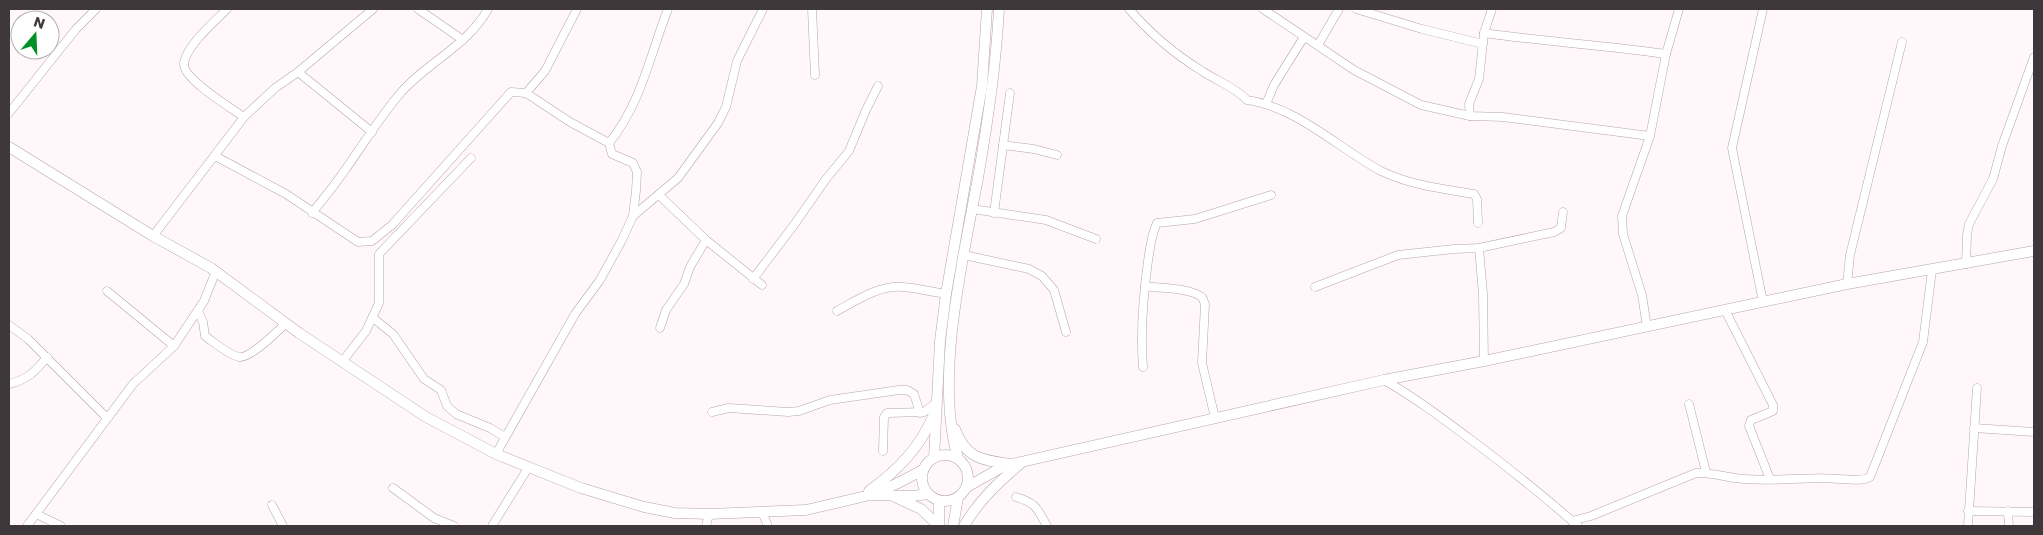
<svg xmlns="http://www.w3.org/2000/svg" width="2043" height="535" font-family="Poppins,sans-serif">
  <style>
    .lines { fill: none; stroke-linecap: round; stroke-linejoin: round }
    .minor-casing { stroke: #b6a5ab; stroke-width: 9 }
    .major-casing { stroke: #b6a5ab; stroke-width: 11 }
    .minor { stroke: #fff; stroke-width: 8 }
    .major { stroke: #fff; stroke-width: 10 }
  </style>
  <rect width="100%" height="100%" fill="#fff7fa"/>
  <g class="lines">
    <g class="minor-casing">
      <g id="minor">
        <path d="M 227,9 C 215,21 185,47 184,64 C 183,79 231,108 244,117"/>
        <path d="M 418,9 L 463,40"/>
        <path d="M 812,9 L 815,75"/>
        <path d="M 1129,9 C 1149,32 1176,55 1202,71 C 1217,81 1235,87 1247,100 C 1297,107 1338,148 1381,171 C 1410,185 1442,189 1474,194 L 1477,199 L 1478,223"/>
        <path d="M 1263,9 L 1354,70 L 1421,105 L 1470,116 L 1503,117 L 1650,136"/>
        <path d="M 1356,9 L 1422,29 L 1483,44"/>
        <path d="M 1484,33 C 1545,42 1606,45 1666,54"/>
        <path d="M 1318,45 L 1339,9"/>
        <path d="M 298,72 L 372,132"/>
        <path d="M 526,93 L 545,71 L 577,9"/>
        <path d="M 1266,104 L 1274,85 L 1304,37"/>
        <path d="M 9,113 L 76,29 L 96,9"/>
        <path d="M 1470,116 L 1469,104 L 1479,79 L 1484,33 L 1492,9"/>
        <path d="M 609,143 C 641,104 650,55 668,9"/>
        <path d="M 1003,145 L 1034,149 L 1057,155"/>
        <path d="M 215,156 L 286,194 L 358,242 L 372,241 L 392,225 L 511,92 L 526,93 L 570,122 L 609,143 L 612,154 L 633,163 L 637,172 L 636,191 L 633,216 L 622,240 L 600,280 L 575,314 L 496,454"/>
        <path d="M 659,195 L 706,240 L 762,285"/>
        <path d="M 972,209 L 1046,220 L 1096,239"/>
        <path d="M 312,213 C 323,199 335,185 345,170 C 362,146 379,119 398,96 C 425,63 467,47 488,9"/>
        <path d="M 994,213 L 1010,93"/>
        <path d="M 633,216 L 678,178 L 718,123 L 726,107 L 737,61 L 763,9"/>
        <path d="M 153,236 L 244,117 L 275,88 L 298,72 L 373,9"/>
        <path d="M 1479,248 L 1483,294 L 1484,361"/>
        <path d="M 964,255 L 1029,269 L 1042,276 L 1054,290 L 1066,332"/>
        <path d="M 1966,264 L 1967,235 L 1969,224 L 1993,179 L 2002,146 L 2034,57"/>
        <path d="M 753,279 L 794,225 L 826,179 L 849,151 L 866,110 L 878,86"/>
        <path d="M 1847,284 L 1850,255 L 1902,42"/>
        <path d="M 1145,286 C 1163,289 1186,287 1202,297 L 1205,304 L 1202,363 L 1215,418"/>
        <path d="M 1315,287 L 1398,255 L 1454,249 L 1479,248 L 1554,232 L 1561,228 L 1563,212"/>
        <path d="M 107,291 L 174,346"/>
        <path d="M 1763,302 L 1732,148 L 1763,9"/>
        <path d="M 1725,310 L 1773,405 L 1773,411 L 1751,420 L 1749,426 L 1770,479"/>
        <path d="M 198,311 L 203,322 L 205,336 C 215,343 227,354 239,357 C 249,359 278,331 286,323"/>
        <path d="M 837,311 C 857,300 879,285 903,287 C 917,288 932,292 946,294"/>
        <path d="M 373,318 L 393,334 L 424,379 L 441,390 L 447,406 L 456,414 L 490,428 L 505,437"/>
        <path d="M 9,325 L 28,339 L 107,418"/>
        <path d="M 1647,327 L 1642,295 L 1623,234 L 1622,216 L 1650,136 L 1666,54 L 1679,9"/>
        <path d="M 660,328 L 666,310 L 684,284 L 690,267 L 706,240"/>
        <path d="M 342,362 L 366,331 L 379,303 L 379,254 L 471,158"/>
        <path d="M 1143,367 C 1140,331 1143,297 1148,261 C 1150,249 1151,235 1157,223 L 1195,219 L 1271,195"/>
        <path d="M 1384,380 C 1419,400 1450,424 1482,448 C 1515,473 1547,499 1578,526"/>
        <path d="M 9,384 C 27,380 36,371 47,357"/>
        <path d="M 1689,404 L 1706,472"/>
        <path d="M 712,412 L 729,408 L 788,412 L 799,411 L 830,400 L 899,390 L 907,390 L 914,394 L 920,413"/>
        <path d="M 1974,428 L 2034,432"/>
        <path d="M 883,451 L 884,417 L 887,413 L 924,412 L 937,402"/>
        <path d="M 393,488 L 434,518 L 454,526"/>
        <path d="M 1016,497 C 1037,503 1037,509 1047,526"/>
        <path d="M 272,505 L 283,526"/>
        <path d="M 1968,511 L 2034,512"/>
        <path d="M 2008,511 L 2009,526"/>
        <path d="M 762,512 L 768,526"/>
        <path d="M 36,514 L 61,526"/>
        <path d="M 1572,521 L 1591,516 L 1696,473 C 1710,472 1721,476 1735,478 C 1769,483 1805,476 1840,479 C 1850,479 1862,482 1870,477 L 1923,342 L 1932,270"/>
        <path d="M 27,526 L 133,384 L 174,346 L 204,301 L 216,271"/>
        <path d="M 492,526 L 528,468"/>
        <path d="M 706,526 L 709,514"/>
        <path d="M 1968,526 L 1977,388"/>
      </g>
    </g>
    <g class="major-casing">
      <g id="major">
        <path d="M 9,147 L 153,236 L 211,268 L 299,333 L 426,417 L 496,454 L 581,488 L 644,507 L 675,513 L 709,514 L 806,510 L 870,495 L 896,484 L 923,470"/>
        <path d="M 955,429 C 966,459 982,460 1010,464"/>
        <circle cx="945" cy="478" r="23"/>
        <path d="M 934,458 L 940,341 L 946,294 L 982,86 L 987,9"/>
        <path d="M 958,458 C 934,379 963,259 978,178 C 988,121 996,66 999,9"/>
        <path d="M 967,487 L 1004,466 L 1012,464 L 1384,380 L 1484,361 L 1847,284 L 2034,251"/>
        <path d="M 869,491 C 898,470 920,448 934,414"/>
        <path d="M 873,495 L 913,496 L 928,494"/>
        <path d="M 895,497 L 921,509 L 939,526"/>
        <path d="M 939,526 L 939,501"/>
        <path d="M 953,526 L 958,498"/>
        <path d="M 964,526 C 979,500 999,482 1021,463"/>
      </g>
    </g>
    <use href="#minor" class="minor"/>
    <use href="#major" class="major"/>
  </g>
  <rect width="2043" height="535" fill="none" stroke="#3e383a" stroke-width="20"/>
  <g transform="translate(35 35) rotate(19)"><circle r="24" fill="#ffffff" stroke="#b2afb0"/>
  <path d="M0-4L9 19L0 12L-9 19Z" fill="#009126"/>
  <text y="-8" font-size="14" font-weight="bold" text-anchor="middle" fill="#3e383a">N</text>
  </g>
</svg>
